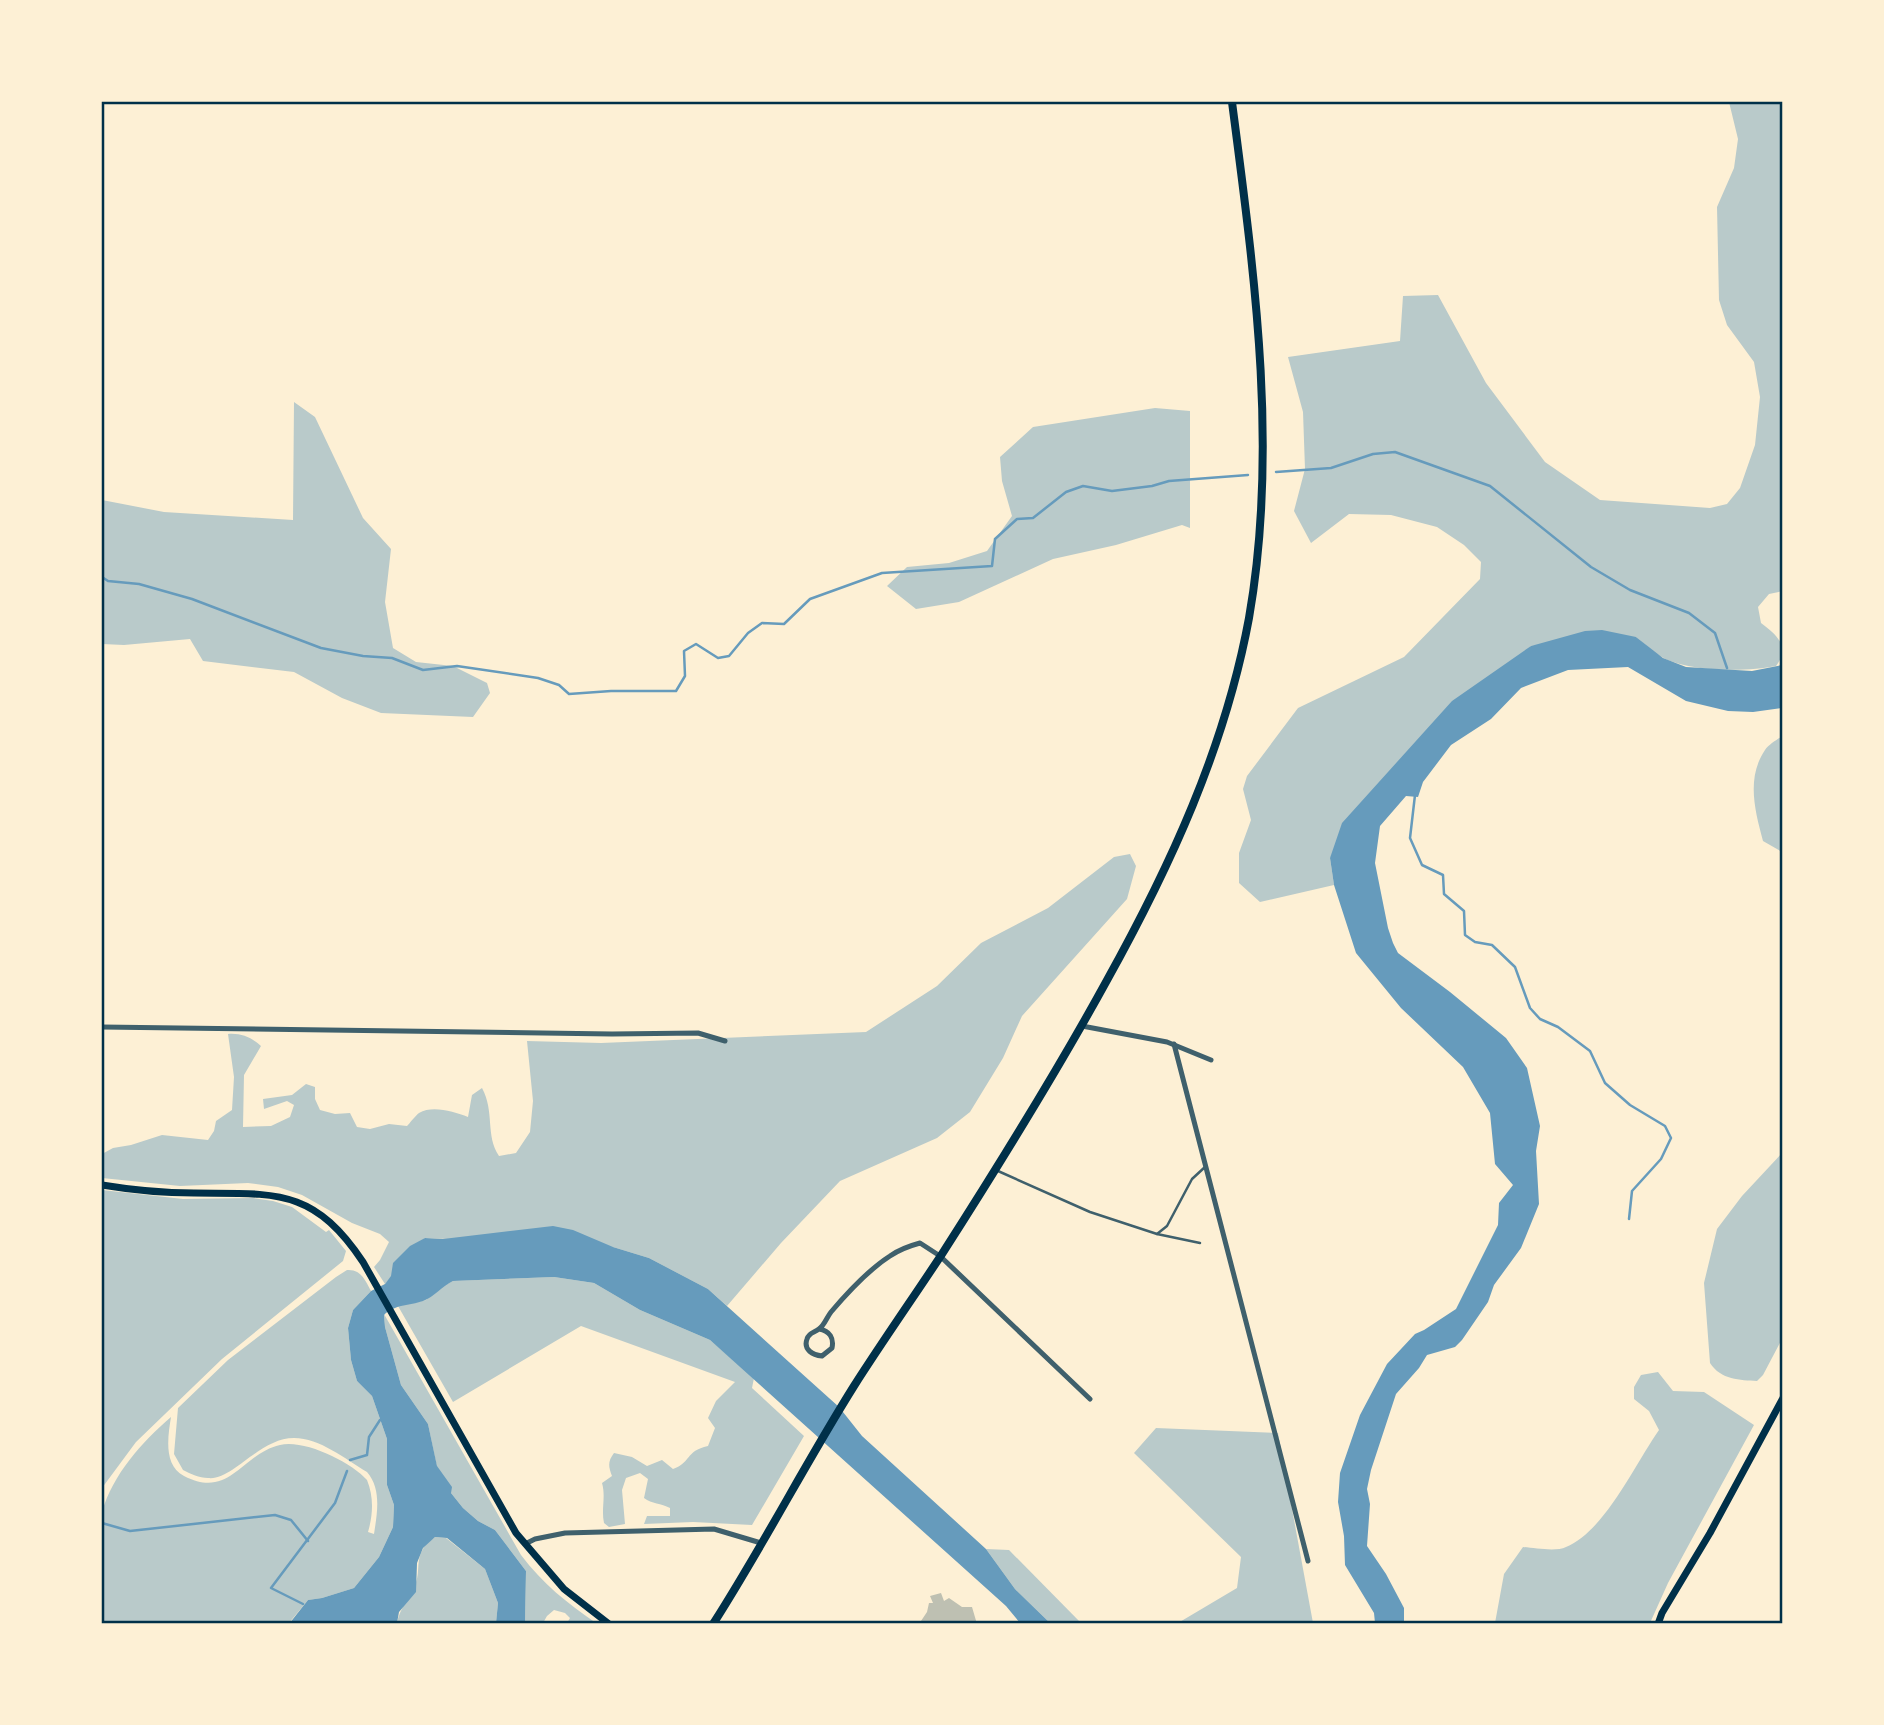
<svg xmlns="http://www.w3.org/2000/svg" width="1884" height="1725" font-family="Poppins,sans-serif">
  <style>
    .green { fill: #b9caca }
    .water { fill: #669bbc }
    .lines { fill: none; stroke-linecap: round; stroke-linejoin: round }
    .stream { stroke: #669bbc; stroke-width: 2.5 }
    .building { fill: #bec0b2 }
    .service { stroke: #3f606c; stroke-width: 2.5 }
    .minor { stroke: #3f606c; stroke-width: 5 }
    .secondary { stroke: #003049; stroke-width: 7 }
    .primary { stroke: #003049; stroke-width: 8 }
    .neatline { fill: none; stroke: #003049; stroke-width: 2.5 }
  </style>
  <rect width="100%" height="100%" fill="#fdf0d5"/>
  <g class="green">
    <path d="M 1729,102 L 1782,102 L 1783,591 L 1769,594 L 1758,607 L 1761,623 C 1777,635 1791,647 1776,666 C 1747,672 1687,672 1662,657 C 1653,652 1645,644 1636,637 L 1531,646 L 1330,858 L 1334,885 L 1260,902 L 1239,883 L 1239,853 L 1251,820 L 1243,789 L 1247,776 L 1298,708 L 1404,657 L 1480,579 L 1481,562 L 1464,545 L 1437,527 L 1391,515 L 1349,514 L 1311,543 L 1294,511 L 1305,469 L 1303,412 L 1288,357 L 1400,341 L 1403,296 L 1438,295 L 1486,383 L 1545,462 L 1600,500 L 1710,508 L 1727,504 L 1740,488 L 1755,445 L 1760,397 L 1754,362 L 1727,325 L 1719,300 L 1717,207 L 1734,168 L 1738,139 Z"/>
    <path d="M 294,402 L 315,417 L 363,518 L 391,549 L 385,602 L 393,648 L 416,662 L 453,666 L 487,683 L 490,693 L 473,717 L 381,713 L 342,698 L 294,672 L 203,661 L 190,639 L 124,645 L 102,644 L 102,500 L 164,512 L 293,520 Z"/>
    <path d="M 1155,408 L 1190,411 L 1190,528 L 1182,525 L 1116,545 L 1053,559 L 959,602 L 916,609 L 887,586 L 907,567 L 949,563 L 987,551 L 1012,516 L 1002,481 L 1000,457 L 1033,427 Z"/>
    <path d="M 1782,736 L 1782,852 L 1763,841 C 1755,811 1746,778 1765,750 C 1769,744 1777,740 1782,736 Z"/>
    <path d="M 1130,854 L 1136,866 L 1127,899 L 1022,1016 L 1003,1058 L 970,1112 L 937,1138 L 840,1181 L 781,1243 L 727,1306 L 708,1289 L 649,1258 L 613,1247 L 425,1238 L 385,1284 L 374,1267 L 380,1260 L 389,1242 L 380,1234 L 352,1223 L 302,1195 L 278,1187 L 248,1183 L 180,1186 L 102,1178 L 102,1154 L 113,1148 L 131,1145 L 162,1135 L 208,1140 L 214,1131 L 216,1121 L 232,1110 L 234,1077 L 228,1034 C 241,1033 251,1037 261,1046 L 244,1075 L 243,1127 L 271,1126 L 290,1117 L 294,1105 L 287,1101 L 264,1109 L 263,1099 L 292,1095 L 306,1084 L 315,1087 L 315,1099 L 320,1110 L 335,1114 L 350,1113 L 357,1127 L 370,1129 L 389,1124 L 407,1126 C 410,1123 415,1116 419,1113 C 433,1105 454,1112 468,1117 L 472,1095 L 482,1088 C 495,1112 485,1135 499,1156 L 516,1153 L 530,1132 L 533,1101 L 527,1041 L 601,1043 L 866,1032 L 937,986 L 981,943 L 1048,908 L 1114,857 Z"/>
    <path d="M 1782,1153 L 1782,1339 L 1763,1375 L 1757,1381 C 1740,1380 1721,1380 1710,1363 L 1704,1283 L 1717,1229 L 1742,1196 Z"/>
    <path d="M 102,1190 L 183,1199 L 253,1198 L 273,1201 L 292,1207 L 326,1232 L 329,1230 L 346,1251 L 343,1261 L 222,1359 L 136,1442 L 102,1488 Z"/>
    <path d="M 347,1270 C 361,1269 365,1280 371,1291 L 353,1310 L 348,1328 L 351,1360 L 357,1381 L 372,1396 L 387,1439 L 387,1485 L 394,1505 L 393,1527 L 379,1557 L 354,1588 L 322,1598 L 308,1600 L 289,1623 L 102,1624 L 102,1512 C 113,1474 142,1442 171,1417 C 168,1436 163,1465 184,1476 C 230,1500 241,1454 280,1445 C 304,1439 351,1462 367,1480 C 374,1497 373,1515 368,1532 L 374,1534 C 377,1514 382,1489 367,1472 C 345,1459 320,1438 294,1438 C 259,1438 233,1481 208,1478 C 199,1478 191,1474 183,1470 L 174,1454 L 178,1408 L 228,1360 L 336,1277 Z"/>
    <path d="M 554,1277 L 594,1283 L 640,1310 L 710,1340 L 754,1378 L 752,1388 L 804,1436 L 752,1525 L 693,1522 L 644,1524 L 647,1516 L 670,1516 L 670,1508 C 661,1503 652,1504 644,1498 L 648,1479 L 640,1473 L 626,1478 L 622,1490 L 625,1524 L 609,1527 L 604,1523 C 601,1509 606,1497 602,1483 L 612,1476 C 608,1466 608,1461 614,1453 L 632,1457 L 647,1466 L 662,1460 L 673,1469 C 691,1463 685,1451 708,1446 L 715,1428 L 708,1418 L 716,1401 L 735,1382 L 581,1326 L 453,1402 L 398,1306 L 426,1300 L 443,1286 L 453,1281 Z"/>
    <path d="M 384,1314 L 521,1555 C 543,1584 567,1603 596,1623 L 567,1623 L 570,1618 L 565,1613 L 554,1610 L 547,1616 L 543,1623 L 525,1623 L 526,1571 L 495,1530 L 478,1521 L 463,1508 L 451,1493 L 451,1487 L 437,1467 L 428,1424 L 401,1385 L 385,1327 Z"/>
    <path d="M 1658,1372 L 1673,1391 L 1704,1392 L 1754,1425 L 1668,1583 L 1650,1623 L 1495,1623 L 1504,1574 L 1523,1547 C 1535,1548 1556,1552 1566,1547 C 1605,1531 1635,1464 1659,1430 L 1649,1411 L 1634,1399 L 1634,1387 L 1641,1375 Z"/>
    <path d="M 1156,1428 L 1278,1433 L 1313,1623 L 1178,1623 L 1237,1588 L 1241,1557 L 1134,1453 Z"/>
    <path d="M 435,1537 L 446,1538 L 485,1569 L 498,1603 L 496,1623 L 397,1624 C 399,1608 411,1597 416,1582 C 420,1571 416,1560 423,1549 C 425,1544 431,1540 435,1537 Z"/>
    <path d="M 986,1549 L 1009,1550 L 1081,1623 L 1050,1623 L 1015,1589 Z"/>
  </g>
  <g class="water">
    <path d="M 1602,630 L 1636,637 L 1663,658 L 1686,667 L 1752,671 L 1782,665 L 1782,708 L 1753,712 L 1728,711 L 1686,701 L 1628,667 L 1568,670 L 1521,688 L 1491,719 L 1451,745 L 1423,782 L 1418,797 L 1406,796 L 1380,826 L 1375,863 L 1388,928 L 1393,943 L 1398,953 L 1450,992 L 1506,1038 L 1527,1068 L 1540,1126 L 1536,1151 L 1539,1204 L 1521,1248 L 1494,1285 L 1488,1302 L 1462,1340 L 1455,1347 L 1427,1355 L 1419,1368 L 1396,1394 L 1371,1470 L 1367,1489 L 1370,1504 L 1367,1546 L 1386,1574 L 1404,1608 L 1404,1623 L 1375,1623 L 1374,1613 L 1345,1565 L 1344,1536 L 1338,1502 L 1340,1473 L 1360,1415 L 1387,1364 L 1415,1334 L 1424,1330 L 1456,1309 L 1498,1225 L 1499,1203 L 1513,1185 L 1495,1164 L 1490,1113 L 1463,1067 L 1401,1008 L 1356,953 L 1334,885 L 1330,858 L 1342,823 L 1452,701 L 1531,646 L 1585,631 Z"/>
    <path d="M 553,1226 L 573,1230 L 613,1247 L 649,1258 L 708,1289 L 839,1407 L 862,1436 L 986,1549 L 1015,1589 L 1050,1623 L 1020,1623 L 1006,1606 L 710,1340 L 640,1310 L 594,1283 L 554,1277 L 453,1281 C 442,1286 434,1297 423,1301 C 409,1306 395,1304 384,1315 L 385,1327 L 401,1385 L 428,1424 L 437,1466 L 452,1487 L 451,1493 L 463,1508 L 478,1521 L 495,1530 L 526,1571 L 525,1623 L 496,1623 L 498,1603 L 485,1569 L 447,1538 L 435,1537 L 423,1548 L 417,1563 L 416,1592 L 399,1612 L 397,1623 L 289,1624 L 308,1600 L 322,1598 L 354,1588 L 379,1557 L 393,1527 L 394,1505 L 387,1485 L 387,1439 L 372,1396 L 357,1381 L 351,1360 L 348,1328 L 353,1310 L 371,1291 L 385,1284 L 391,1276 L 393,1263 L 410,1246 L 425,1238 L 443,1239 Z"/>
  </g>
  <g class="lines">
    <g class="stream">
      <path d="M 1276,472 L 1331,468 L 1373,454 L 1395,452 L 1490,486 L 1591,567 L 1630,590 L 1689,613 L 1715,633 L 1727,668"/>
      <path d="M 102,577 L 108,581 L 139,584 L 192,599 L 321,648 L 363,656 L 392,658 L 423,670 L 457,666 L 538,678 L 559,685 L 569,694 L 611,691 L 676,691 L 685,676 L 684,651 L 696,644 L 718,658 L 729,656 L 748,633 L 762,623 L 784,624 L 810,599 L 882,573 L 992,566 L 995,539 L 1017,519 L 1033,518 L 1066,492 L 1083,486 L 1112,491 L 1152,486 L 1169,481 L 1248,475"/>
      <path d="M 1415,795 L 1410,838 L 1422,865 L 1443,875 L 1444,894 L 1464,911 L 1465,935 L 1475,942 L 1492,945 L 1515,967 L 1530,1008 L 1540,1019 L 1558,1027 L 1590,1051 L 1605,1083 L 1630,1105 L 1665,1126 L 1671,1138 L 1661,1159 L 1632,1191 L 1629,1219"/>
      <path d="M 350,1460 L 367,1455 L 369,1437 L 380,1420"/>
      <path d="M 102,1523 L 130,1531 L 275,1515 L 291,1520 L 308,1541"/>
      <path d="M 303,1604 L 271,1588 L 335,1503 L 347,1471"/>
    </g>
  </g>
  <path class="building" d="M 941,1593 L 944,1601 L 949,1598 L 962,1607 L 972,1607 L 977,1624 L 919,1624 L 927,1612 L 929,1603 L 933,1603 L 930,1596 Z"/>
  <g class="lines">
    <g class="service">
      <path d="M 998,1171 L 1090,1212 L 1157,1234 L 1167,1226 L 1192,1179 L 1205,1167"/>
      <path d="M 1157,1234 L 1200,1243"/>
    </g>
    <g class="minor">
      <path d="M 1082,1026 L 1167,1042 L 1211,1060"/>
      <path d="M 102,1027 L 612,1034 L 698,1033 L 725,1041"/>
      <path d="M 1174,1044 L 1308,1561"/>
      <path d="M 819,1329 C 830,1331 834,1338 832,1348 L 822,1356 C 813,1355 803,1350 807,1339 C 809,1332 814,1333 819,1329 C 824,1326 827,1317 831,1312 C 848,1292 868,1270 890,1256 C 900,1249 909,1246 920,1243 L 940,1256 L 1090,1399"/>
      <path d="M 525,1544 L 535,1539 L 565,1533 L 714,1529 L 761,1543"/>
    </g>
    <g class="secondary">
      <path d="M 102,1185 C 132,1190 163,1193 194,1193 C 275,1194 313,1187 363,1262 L 516,1533 L 564,1589 L 609,1624"/>
      <path d="M 1658,1624 L 1662,1613 L 1710,1533 L 1783,1398"/>
    </g>
    <path class="primary" d="M 713,1624 C 763,1546 805,1464 854,1386 C 882,1342 913,1298 942,1254 C 999,1165 1055,1075 1106,982 C 1170,867 1225,748 1249,618 C 1279,447 1254,272 1232,102"/>
  </g>
  <rect width="1884" height="1725" fill="none" stroke="#fdf0d5" stroke-width="206"/>
  <rect x="103" y="103" width="1678" height="1519" class="neatline"/>
</svg>
